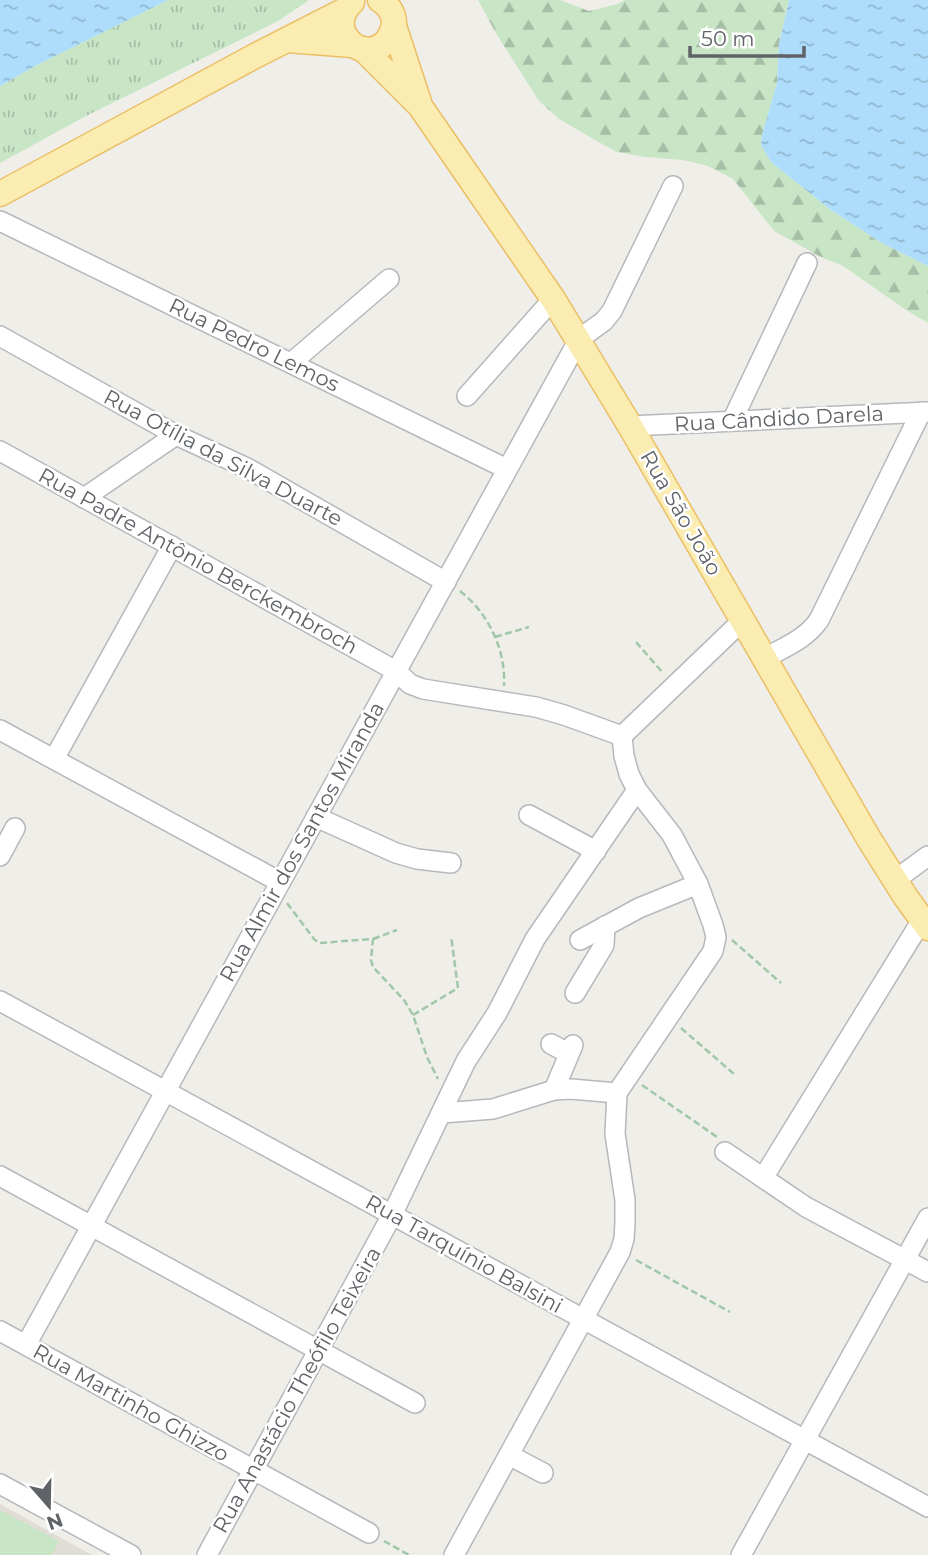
<svg xmlns="http://www.w3.org/2000/svg" width="928" height="1555" font-family="Montserrat,sans-serif">
  <style>
    .education { fill: #e0ddd6 }
    .grass { fill: #c8e6c6 }
    .forest { fill: url(#forest-firs) }
    .park { fill: url(#park-tufts) }
    .water { fill: url(#water-ripples) }
    .lines { fill: none; stroke-linecap: round; stroke-linejoin: round }
    .minor-casing { stroke: #b5b8bc; stroke-width: 22 }
    .major-casing { stroke: #ebbf66; stroke-width: 27 }
    .path { stroke: #a0c8a8; stroke-width: 2.5; stroke-dasharray: 7 3.5; stroke-linecap: butt }
    .minor { stroke: #fff; stroke-width: 19 }
    .major { stroke: #fbecb2; stroke-width: 24 }
    .labels { text-anchor: middle; stroke-width: 5; stroke-linejoin: round; paint-order: stroke }
    .street-label { font-size: 21px; fill: #5f6367; stroke: #fff }
  </style>
  <defs>
    <pattern id="forest-firs" width="22" height="20" patternUnits="userSpaceOnUse" patternTransform="scale(1.75)"><rect width="22" height="20" fill="#c8e6c6"/><path d="M5 1l3.5 6h-7zM16 11l3.5 6h-7z" fill="#a6bea5"/></pattern>
    <pattern id="park-tufts" width="24" height="20" patternUnits="userSpaceOnUse" patternTransform="scale(1.75)"><rect width="24" height="20" fill="#c8e6c6"/><path d="M3 7l-1-3M5 7V3M7 7l1-3M15 17l-1-3M17 17v-4M19 17l1-3" fill="none" stroke="#a6bea5"/></pattern>
    <pattern id="water-ripples" width="26" height="14" patternUnits="userSpaceOnUse" patternTransform="scale(1.75)"><rect width="26" height="14" fill="#adddfb"/><path d="M2 4q2-2 4 0t4 0M15 11q2-2 4 0t4 0" fill="none" stroke="#90b7cf"/></pattern>
  </defs>
  <rect width="100%" height="100%" fill="#f0eee8"/>
  <path class="education" d="M 0,1504 L 92,1555 L 0,1555 Z"/>
  <path class="grass" d="M 0,1510 L 59,1541 L 52,1555 L 0,1555 Z"/>
  <path class="forest" d="M 478,0 L 560,0 L 589,11 L 618,4 L 625,0 L 789,0 L 779,44 L 777,83 L 762,135 L 761,145 L 771,162 L 831,210 L 880,242 L 928,266 L 928,323 L 906,310 L 843,266 L 819,256 L 774,231 L 733,179 L 708,166 L 683,160 L 645,157 L 617,152 L 595,140 L 559,119 L 539,101 L 497,35 Z"/>
  <path class="park" d="M 168,0 L 309,0 L 278,21 L 86,116 L 0,163 L 0,86 L 37,65 Z"/>
  <g class="water">
    <path d="M 0,0 L 168,0 L 37,65 L 0,86 Z"/>
    <path d="M 789,0 L 928,0 L 928,266 L 880,242 L 831,210 L 771,162 L 761,145 L 762,135 L 777,83 L 779,44 Z"/>
  </g>
  <g class="lines">
    <g class="minor-casing">
      <g id="minor">
        <path d="M 0,221 L 507,469"/>
        <path d="M 0,336 L 176,435 L 247,468 L 446,582"/>
        <path d="M 291,363 L 389,279"/>
        <path d="M 467,396 L 553,299"/>
        <path d="M 732,421 L 807,263"/>
        <path d="M 630,426 L 928,412"/>
        <path d="M 0,451 L 396,671 L 410,684 L 423,689 L 536,707 L 564,715 L 622,736 L 624,756 L 629,774 L 637,790 L 672,835 L 698,884 L 713,925 L 716,937 L 713,951 L 617,1093 L 615,1134 L 625,1200 L 625,1223 L 624,1239 L 620,1252 L 454,1555"/>
        <path d="M 84,498 L 176,435"/>
        <path d="M 765,658 C 785,647 806,639 819,620 L 921,412"/>
        <path d="M 0,730 L 280,882"/>
        <path d="M 622,736 L 743,620"/>
        <path d="M 54,759 L 172,546"/>
        <path d="M 529,815 L 596,851"/>
        <path d="M 316,817 L 396,853 L 417,859 L 451,863"/>
        <path d="M 0,856 L 15,828"/>
        <path d="M 895,880 L 928,856"/>
        <path d="M 580,940 L 639,908 L 698,884"/>
        <path d="M 575,993 L 604,945 L 605,926"/>
        <path d="M 0,1001 L 928,1507"/>
        <path d="M 551,1044 L 568,1053"/>
        <path d="M 554,1090 L 573,1045"/>
        <path d="M 442,1113 L 493,1109 L 554,1090 L 571,1089 L 617,1093"/>
        <path d="M 725,1152 L 806,1207 L 928,1272"/>
        <path d="M 0,1176 L 415,1403"/>
        <path d="M 763,1178 L 922,920"/>
        <path d="M 0,1331 L 369,1533"/>
        <path d="M 26,1345 L 579,339 L 604,321 L 612,311 L 673,186"/>
        <path d="M 509,1455 L 543,1473"/>
        <path d="M 0,1484 L 131,1555"/>
        <path d="M 207,1555 L 392,1215 L 466,1061 L 497,1013 L 535,939 L 637,790"/>
        <path d="M 741,1555 L 928,1218"/>
      </g>
    </g>
    <g class="major-casing">
      <g id="major">
        <path d="M 352,2 C 324,28 360,65 385,43 C 390,37 393,31 394,23 C 394,13 388,5 380,0"/>
        <path d="M 394,26 L 419,102"/>
        <path d="M 287,40 L 353,45"/>
        <path d="M 363,49 L 420,106 L 553,299 L 630,426 L 869,839 L 905,896 L 928,928"/>
        <path d="M 0,194 L 253,57 L 345,10"/>
      </g>
    </g>
    <g class="path">
      <path d="M 460,591 C 488,613 506,649 504,686"/>
      <path d="M 495,637 L 529,627"/>
      <path d="M 636,642 L 663,673"/>
      <path d="M 287,903 L 314,939 L 319,943 L 373,939 L 371,960 L 373,967 L 404,1000 L 413,1015 L 427,1057 L 438,1079"/>
      <path d="M 373,939 L 397,930"/>
      <path d="M 732,940 L 781,983"/>
      <path d="M 413,1015 L 458,988 L 451,936"/>
      <path d="M 681,1028 L 734,1074"/>
      <path d="M 642,1085 L 717,1137"/>
      <path d="M 636,1260 L 730,1312"/>
      <path d="M 384,1541 L 409,1555"/>
    </g>
    <use href="#minor" class="minor"/>
    <use href="#major" class="major"/>
  </g>
  <g class="labels">
    <g class="street-label">
      <text transform="translate(254 345) rotate(26)" y="7">Rua Pedro Lemos</text>
      <text transform="translate(779 419) rotate(-3)" y="7">Rua Cândido Darela</text>
      <text transform="translate(223 458) rotate(28)" y="7">Rua Otília da Silva Duarte</text>
      <text transform="translate(681 513) rotate(60)" y="7">Rua São João</text>
      <text transform="translate(198 561) rotate(29)" y="7">Rua Padre Antônio Berckembroch</text>
      <text transform="translate(302 842) rotate(-61)" y="7">Rua Almir dos Santos Miranda</text>
      <text transform="translate(464 1254) rotate(29)" y="7">Rua Tarquínio Balsini</text>
      <text transform="translate(297 1390) rotate(-61)" y="7">Rua Anastácio Theófilo Teixeira</text>
      <text transform="translate(131 1403) rotate(29)" y="7">Rua Martinho Ghizzo</text>
    </g>
  </g>
  <g transform="translate(49 1506) rotate(160)" stroke="#ffffff" stroke-width="5" paint-order="stroke">
  <path d="M0-5L12 26L0 18L-12 26Z" fill="#5f6367"/>
  <text y="-10" font-size="19" font-weight="bold" text-anchor="middle" fill="#5f6367">N</text>
  </g>
  <path d="M690 46v10h114v-10" fill="none" stroke="#5f6367" stroke-width="3.5"/>
  <text x="701" y="46" font-size="21" fill="#5f6367" stroke="#ffffff" stroke-width="5" paint-order="stroke">50 m</text>
</svg>
